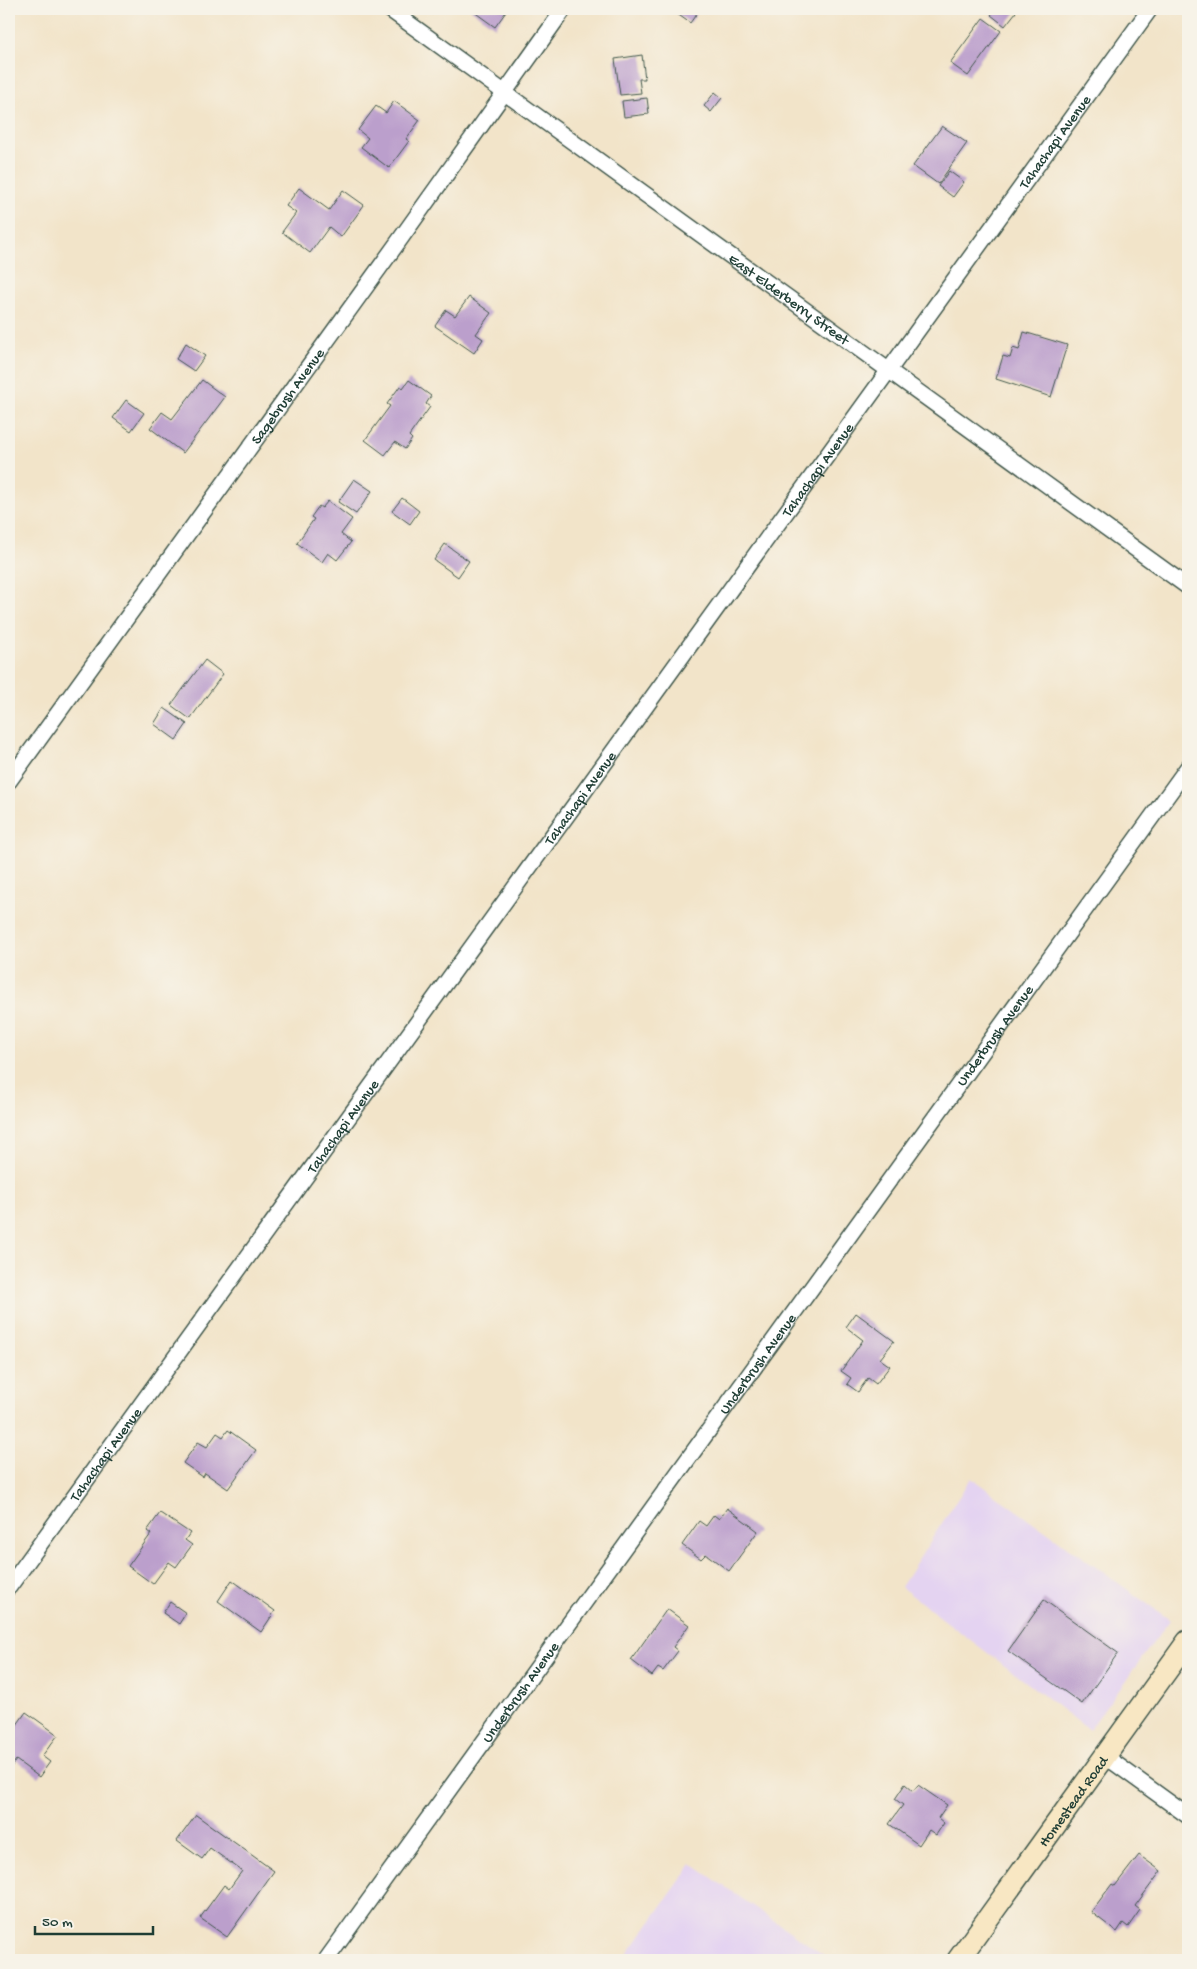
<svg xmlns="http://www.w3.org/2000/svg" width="1197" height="1969" font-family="'Gochi Hand',sans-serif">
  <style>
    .built { fill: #e4d3f1 }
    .building { fill: #bb9fcc }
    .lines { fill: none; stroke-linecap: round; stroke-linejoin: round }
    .minor-casing { stroke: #3f564a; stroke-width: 18 }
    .secondary-casing { stroke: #3f564a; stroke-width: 24 }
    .minor { stroke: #fff; stroke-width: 15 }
    .secondary { stroke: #f8e7c3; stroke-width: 21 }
    .labels { text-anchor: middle; stroke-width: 4; stroke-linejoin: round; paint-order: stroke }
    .street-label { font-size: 15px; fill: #1f3d34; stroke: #f7f3e8 }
  </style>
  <rect width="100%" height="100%" fill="#f7f3e8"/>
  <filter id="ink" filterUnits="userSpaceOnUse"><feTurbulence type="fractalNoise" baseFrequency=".02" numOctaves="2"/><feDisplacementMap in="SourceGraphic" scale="10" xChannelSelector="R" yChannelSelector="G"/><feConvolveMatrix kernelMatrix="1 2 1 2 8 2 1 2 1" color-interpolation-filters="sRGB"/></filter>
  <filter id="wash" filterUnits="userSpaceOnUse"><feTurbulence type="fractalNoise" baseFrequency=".0096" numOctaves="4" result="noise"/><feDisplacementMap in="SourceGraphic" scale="20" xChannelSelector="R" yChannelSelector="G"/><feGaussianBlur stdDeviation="1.12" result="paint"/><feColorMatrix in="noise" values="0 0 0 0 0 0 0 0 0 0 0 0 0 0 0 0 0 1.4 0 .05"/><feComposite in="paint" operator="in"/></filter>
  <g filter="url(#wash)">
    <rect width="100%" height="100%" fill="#f2e4c9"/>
    <g class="built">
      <path d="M 971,1478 L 1170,1620 L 1089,1730 L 901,1587 Z"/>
      <path d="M 692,1864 L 831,1960 L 623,1960 Z"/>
    </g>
    <g id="blocks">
      <g class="building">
        <path d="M 470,9 L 508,9 L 495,27 Z"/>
        <path d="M 675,9 L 700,9 L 690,23 L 673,11 Z"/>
        <path d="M 996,9 L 1012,9 L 1016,12 L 1005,26 L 991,15 Z"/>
        <path d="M 983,18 L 1001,31 L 968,76 L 950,63 Z"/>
        <path d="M 642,55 L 645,79 L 639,79 L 641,93 L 620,95 L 615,59 Z"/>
        <path d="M 715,92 L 722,98 L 711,112 L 704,106 Z"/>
        <path d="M 647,98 L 649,114 L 624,117 L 622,101 Z"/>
        <path d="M 394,101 L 420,120 L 406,139 L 409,141 L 389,168 L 361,147 L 368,138 L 358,130 L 376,106 L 386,113 Z"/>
        <path d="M 942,126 L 967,143 L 938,184 L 913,166 Z"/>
        <path d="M 949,171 L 964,182 L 953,197 L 938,186 Z"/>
        <path d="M 299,188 L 329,210 L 343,190 L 364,205 L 341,237 L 329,227 L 310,253 L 282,232 L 296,213 L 286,206 Z"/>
        <path d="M 469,297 L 491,313 L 476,334 L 483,339 L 474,353 L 435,326 L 446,310 L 455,316 Z"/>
        <path d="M 1024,332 L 1067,345 L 1051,397 L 996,379 L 1003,356 L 1010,358 L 1013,348 L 1019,350 Z"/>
        <path d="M 186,343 L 205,356 L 194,371 L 176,359 Z"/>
        <path d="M 202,380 L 225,397 L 183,453 L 150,428 L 162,412 L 172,419 Z"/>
        <path d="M 409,380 L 431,396 L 426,404 L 430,407 L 409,436 L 412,439 L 405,449 L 395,442 L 385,455 L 365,440 L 390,406 L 387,404 L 400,386 L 403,388 Z"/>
        <path d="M 126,400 L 144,413 L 131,431 L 113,418 Z"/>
        <path d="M 354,479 L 372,491 L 356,514 L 338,502 Z"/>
        <path d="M 402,498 L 419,511 L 410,524 L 392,511 Z"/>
        <path d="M 328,501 L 352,519 L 341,534 L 351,542 L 337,560 L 328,553 L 322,562 L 297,543 L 314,519 L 311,517 L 319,506 L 322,508 Z"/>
        <path d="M 445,544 L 469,561 L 458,577 L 434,560 Z"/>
        <path d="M 205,660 L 223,674 L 190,719 L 171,705 Z"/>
        <path d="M 164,708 L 187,724 L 176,740 L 154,724 Z"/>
        <path d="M 856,1313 L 894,1341 L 880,1359 L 890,1366 L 876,1384 L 868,1378 L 858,1392 L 847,1384 L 851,1378 L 841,1371 L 863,1340 L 846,1327 Z"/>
        <path d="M 228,1430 L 256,1450 L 228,1489 L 205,1473 L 203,1477 L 183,1463 L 198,1442 L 207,1447 L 217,1433 L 223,1437 Z"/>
        <path d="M 727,1508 L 758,1531 L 729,1571 L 706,1554 L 701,1559 L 682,1545 L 699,1521 L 706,1526 L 714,1515 L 719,1519 Z"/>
        <path d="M 160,1513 L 190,1533 L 185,1540 L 192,1545 L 176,1567 L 169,1562 L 153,1584 L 128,1566 L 151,1534 L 147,1531 Z"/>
        <path d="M 232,1580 L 275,1611 L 261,1632 L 218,1601 Z"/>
        <path d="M 1044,1600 L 1118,1653 L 1082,1704 L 1008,1651 Z"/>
        <path d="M 170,1602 L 186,1613 L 179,1624 L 163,1613 Z"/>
        <path d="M 667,1609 L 689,1625 L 673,1647 L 678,1651 L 663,1671 L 658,1668 L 652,1676 L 631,1660 Z"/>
        <path d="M 26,1712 L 58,1735 L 42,1756 L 50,1762 L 39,1777 L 16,1760 L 9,1770 L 9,1736 Z"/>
        <path d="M 905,1784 L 913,1791 L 918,1785 L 947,1805 L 938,1818 L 944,1823 L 936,1835 L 929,1830 L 919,1845 L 889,1824 L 903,1805 L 895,1799 Z"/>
        <path d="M 196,1815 L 274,1871 L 227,1937 L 200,1918 L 224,1885 L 229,1889 L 242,1871 L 210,1848 L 202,1859 L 177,1841 Z"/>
        <path d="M 1139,1855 L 1161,1871 L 1135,1906 L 1140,1910 L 1128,1927 L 1123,1923 L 1117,1932 L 1091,1912 L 1112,1884 L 1115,1886 Z"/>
      </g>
    </g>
  </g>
  <g filter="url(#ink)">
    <use href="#blocks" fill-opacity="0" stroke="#3f564a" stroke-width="1"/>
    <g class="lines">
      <g class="minor-casing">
        <g id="minor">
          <path id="s1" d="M 389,9 L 1188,587"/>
          <path id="s2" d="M 9,781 L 396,245 L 564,9"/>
          <path id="s3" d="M 9,1587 L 1150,9"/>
          <path d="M 1105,1756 L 1188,1816"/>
          <path id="s4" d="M 326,1960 L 1188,767"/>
        </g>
      </g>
      <g class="secondary-casing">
        <g id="secondary">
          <path id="s5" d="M 958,1960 L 1188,1641"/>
        </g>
      </g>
      <use href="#minor" class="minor"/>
      <use href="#secondary" class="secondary"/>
    </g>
  </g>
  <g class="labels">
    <g class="street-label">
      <text dy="5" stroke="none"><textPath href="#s3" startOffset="1784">Tahachapi Avenue</textPath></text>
      <text dy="5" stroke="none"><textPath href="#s1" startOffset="494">East Elderberry Street</textPath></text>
      <text dy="5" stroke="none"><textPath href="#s2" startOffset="475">Sagebrush Avenue</textPath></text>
      <text dy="5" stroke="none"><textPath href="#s3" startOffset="1379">Tahachapi Avenue</textPath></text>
      <text dy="5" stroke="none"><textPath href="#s3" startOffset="974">Tahachapi Avenue</textPath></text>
      <text dy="5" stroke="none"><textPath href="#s4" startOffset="1141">Underbrush Avenue</textPath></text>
      <text dy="5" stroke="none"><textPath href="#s3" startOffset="569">Tahachapi Avenue</textPath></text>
      <text dy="5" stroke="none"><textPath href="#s4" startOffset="736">Underbrush Avenue</textPath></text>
      <text dy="5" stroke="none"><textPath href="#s3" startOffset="164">Tahachapi Avenue</textPath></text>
      <text dy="5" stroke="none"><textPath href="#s4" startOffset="331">Underbrush Avenue</textPath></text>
      <text dy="5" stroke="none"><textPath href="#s5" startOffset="196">Homestead Road</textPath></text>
    </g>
  </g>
  <rect width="1197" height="1969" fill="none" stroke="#f7f3e8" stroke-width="30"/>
  <path d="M35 1926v8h118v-8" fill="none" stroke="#1f3d34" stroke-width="2.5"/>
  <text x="42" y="1926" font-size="15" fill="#1f3d34" stroke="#f7f3e8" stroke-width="4" paint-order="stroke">50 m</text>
</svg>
